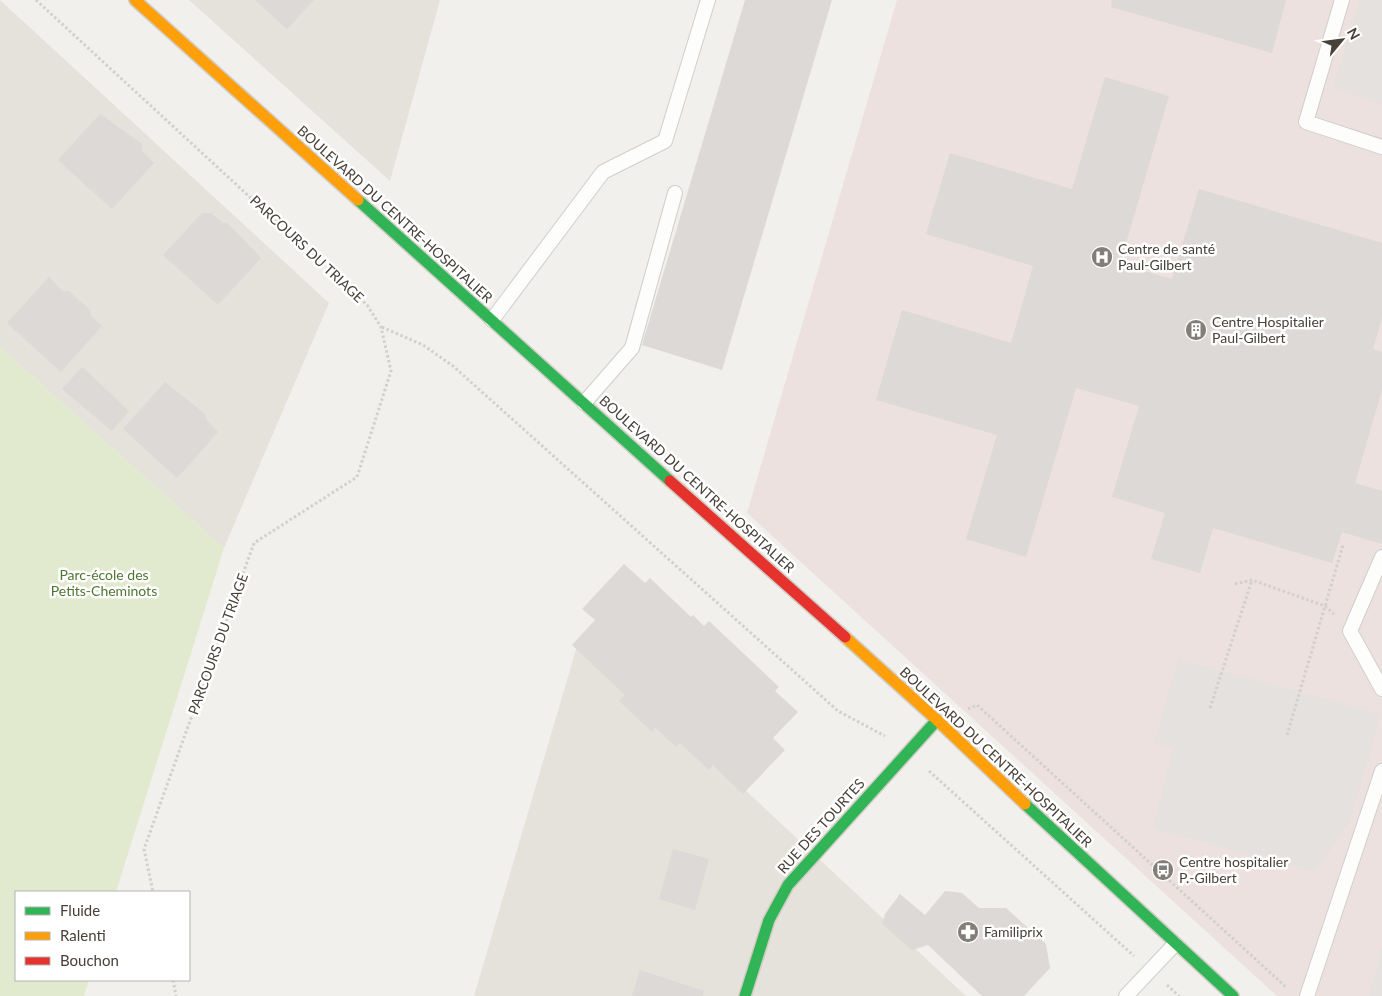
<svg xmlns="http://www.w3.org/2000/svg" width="1382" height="996" font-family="Lato,sans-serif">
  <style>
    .residential { fill: #e5e1db }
    .medical { fill: #ece1de }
    .green { fill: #e1e9cf }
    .parking { fill: #e4e1de }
    .building { fill: #dcd9d6 }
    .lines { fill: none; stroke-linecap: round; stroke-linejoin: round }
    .lane-casing { stroke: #d0cecb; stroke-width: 16 }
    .fast-casing { stroke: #d0ccc4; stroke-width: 14 }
    .slow-casing { stroke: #d0ccc4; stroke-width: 14 }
    .jam-casing { stroke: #d0ccc4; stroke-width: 14 }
    .path { stroke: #d2d0cb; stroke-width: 3; stroke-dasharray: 2.5 2.5; stroke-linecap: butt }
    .lane { stroke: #fdfdfc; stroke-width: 14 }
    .fast { stroke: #30b455; stroke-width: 11 }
    .slow { stroke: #ff9f0a; stroke-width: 11 }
    .jam { stroke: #e5322d; stroke-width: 11 }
    .labels { text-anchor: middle; stroke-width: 5; stroke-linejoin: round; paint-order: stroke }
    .street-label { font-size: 14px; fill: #484139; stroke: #fff }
    .poi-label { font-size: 14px; fill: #484139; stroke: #fff; text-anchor: start }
    .park-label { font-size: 14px; fill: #4e7530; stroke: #fff }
  </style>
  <rect width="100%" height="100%" fill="#f2f0ed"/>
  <g class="residential">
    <path d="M 0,0 L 329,303 L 224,548 L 0,347 Z"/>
    <path d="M 189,0 L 440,0 L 390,181 Z"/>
    <path d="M 580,636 L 966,996 L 474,996 Z"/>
  </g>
  <path class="medical" d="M 897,0 L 1382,0 L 1382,996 L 1277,996 L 747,513 Z"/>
  <path class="green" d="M 0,347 L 224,548 L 116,892 L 16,892 L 16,980 L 89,980 L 84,996 L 0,996 Z"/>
  <g class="parking">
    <path d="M 1360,0 L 1382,0 L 1382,104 L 1333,88 Z"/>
    <path d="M 1178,659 L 1381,714 L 1349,824 L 1314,872 L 1153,828 L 1173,749 L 1154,743 Z"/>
    <path d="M 1382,948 L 1382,996 L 1369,996 Z"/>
  </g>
  <g class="building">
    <path d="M 255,0 L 314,0 L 287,29 Z"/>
    <path d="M 745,0 L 832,0 L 722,370 L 642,345 Z"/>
    <path d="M 1112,0 L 1286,0 L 1272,53 L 1111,7 Z"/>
    <path d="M 1105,77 L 1169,96 L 1120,264 L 1172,279 L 1199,189 L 1382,243 L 1382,318 L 1373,349 L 1382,352 L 1382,390 L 1355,483 L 1382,491 L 1382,544 L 1342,532 L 1332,563 L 1213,528 L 1200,573 L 1151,559 L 1165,513 L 1112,497 L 1139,406 L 1076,388 L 1026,557 L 966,539 L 997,435 L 876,400 L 902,310 L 1011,343 L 1033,266 L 926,234 L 950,153 L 1072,189 Z"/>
    <path d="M 100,114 L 142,144 L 142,151 L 154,163 L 112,209 L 58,160 Z"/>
    <path d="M 202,213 L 211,213 L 223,223 L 227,223 L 261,258 L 218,305 L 163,255 Z"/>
    <path d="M 49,277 L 62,291 L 69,291 L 90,310 L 91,316 L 102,326 L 61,372 L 7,323 Z"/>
    <path d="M 82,367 L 129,411 L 112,431 L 62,389 Z"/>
    <path d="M 165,382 L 205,414 L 206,419 L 218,432 L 177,478 L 123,429 Z"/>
    <path d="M 624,564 L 645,583 L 650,578 L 691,617 L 693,615 L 704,626 L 709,621 L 779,687 L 775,691 L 798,712 L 773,738 L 785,750 L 743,794 L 713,765 L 709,770 L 680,743 L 676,747 L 655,727 L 652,732 L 619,701 L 625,695 L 572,645 L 595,620 L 582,609 Z"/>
    <path d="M 673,849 L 709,859 L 695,910 L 659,899 Z"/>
    <path d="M 945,891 L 962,893 L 979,908 L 1006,908 L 1046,944 L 1050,968 L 1024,996 L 982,996 L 928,945 L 912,950 L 882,924 L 885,914 L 900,894 L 925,915 Z"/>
    <path d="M 640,970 L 704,991 L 703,996 L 632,996 Z"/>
  </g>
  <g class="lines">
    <g class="lane-casing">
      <g id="lane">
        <path d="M 1342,0 L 1306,122 L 1382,147"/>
        <path d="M 492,320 L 603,172 L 665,141 L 708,0"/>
        <path d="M 584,403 L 632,348 L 675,193"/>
        <path d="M 1382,557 L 1350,631 L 1382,689"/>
        <path d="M 1126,996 L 1175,944"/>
        <path d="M 1307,996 L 1382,771"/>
      </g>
    </g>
    <g class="fast-casing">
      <g id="fast">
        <path d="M 358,200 L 670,481"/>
        <path d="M 1025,804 L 1233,996"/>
        <path d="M 745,996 L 769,920 L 788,885 L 937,720"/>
      </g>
    </g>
    <g class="slow-casing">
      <g id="slow">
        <path d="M 135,0 L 358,200"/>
        <path d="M 845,637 L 937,720 L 1025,804"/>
      </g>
    </g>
    <g class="jam-casing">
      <path id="jam" d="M 670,481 L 845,637"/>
    </g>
    <g class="path">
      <path d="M 36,0 L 367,305 L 381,327 L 391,371 L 357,477 L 254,543 L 144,849 L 153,892"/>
      <path d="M 382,327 L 423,345 L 453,366 L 838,711 L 885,736"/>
      <path d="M 1235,584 L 1252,580 L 1325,606 L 1334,614"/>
      <path d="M 1210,708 L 1252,580"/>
      <path d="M 968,709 L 977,705 L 1286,987"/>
      <path d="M 1287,735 L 1343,545"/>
      <path d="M 929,771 L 1134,956"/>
      <path d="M 173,980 L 176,996"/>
      <path d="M 1167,985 L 1179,996"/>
    </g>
    <use href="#lane" class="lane"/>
    <use href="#fast" class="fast"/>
    <use href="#slow" class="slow"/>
    <use href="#jam" class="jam"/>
  </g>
  <defs>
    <g id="hospital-disc" transform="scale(1.125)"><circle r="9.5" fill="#847e78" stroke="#fff"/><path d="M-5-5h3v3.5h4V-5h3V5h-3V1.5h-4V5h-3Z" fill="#fff"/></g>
    <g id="building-disc" transform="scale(1.125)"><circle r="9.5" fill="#847e78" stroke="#fff"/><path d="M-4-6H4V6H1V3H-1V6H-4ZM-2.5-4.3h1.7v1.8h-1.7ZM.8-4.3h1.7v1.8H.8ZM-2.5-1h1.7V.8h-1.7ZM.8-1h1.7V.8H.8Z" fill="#fff"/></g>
    <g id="bus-disc" transform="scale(1.125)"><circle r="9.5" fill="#847e78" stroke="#fff"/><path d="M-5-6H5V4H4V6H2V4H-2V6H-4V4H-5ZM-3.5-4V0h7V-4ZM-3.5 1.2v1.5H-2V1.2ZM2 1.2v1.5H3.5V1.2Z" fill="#fff"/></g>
    <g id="pharmacy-disc" transform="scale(1.125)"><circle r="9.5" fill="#847e78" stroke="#fff"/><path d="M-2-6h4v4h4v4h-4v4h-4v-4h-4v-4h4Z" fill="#fff"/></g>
  </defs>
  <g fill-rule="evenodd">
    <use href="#hospital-disc" x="1102" y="257"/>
    <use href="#building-disc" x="1196" y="330"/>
    <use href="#bus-disc" x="1163" y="870"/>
    <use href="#pharmacy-disc" x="968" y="932"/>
  </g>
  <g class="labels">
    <g class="street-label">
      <text transform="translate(395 214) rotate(42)" y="5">BOULEVARD DU CENTRE-HOSPITALIER</text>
      <text transform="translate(307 249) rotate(43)" y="5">PARCOURS DU TRIAGE</text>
      <text transform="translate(697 484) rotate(42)" y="5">BOULEVARD DU CENTRE-HOSPITALIER</text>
      <text transform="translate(218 644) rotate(-70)" y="5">PARCOURS DU TRIAGE</text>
      <text transform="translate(996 757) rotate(43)" y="5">BOULEVARD DU CENTRE-HOSPITALIER</text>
      <text transform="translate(821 826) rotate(-48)" y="5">RUE DES TOURTES</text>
    </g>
    <g class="poi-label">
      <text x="1118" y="254">Centre de santé<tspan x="1118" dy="16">Paul-Gilbert</tspan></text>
      <text x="1212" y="327">Centre Hospitalier<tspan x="1212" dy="16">Paul-Gilbert</tspan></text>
      <text x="1179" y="867">Centre hospitalier<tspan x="1179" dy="16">P.-Gilbert</tspan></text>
      <text x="984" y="937">Familiprix</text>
    </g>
    <g class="park-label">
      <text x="104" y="580">Parc-école des<tspan x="104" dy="16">Petits-Cheminots</tspan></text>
    </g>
  </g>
  <rect x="15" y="891" width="175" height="90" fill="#ffffff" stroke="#b6b3b0"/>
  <rect x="25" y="907" width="25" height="8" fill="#30b455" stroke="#b6b3b0"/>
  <text x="60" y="916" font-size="15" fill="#484139">Fluide</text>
  <rect x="25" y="932" width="25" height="8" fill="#ff9f0a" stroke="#b6b3b0"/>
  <text x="60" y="941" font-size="15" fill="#484139">Ralenti</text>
  <rect x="25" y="957" width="25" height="8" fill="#e5322d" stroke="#b6b3b0"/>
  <text x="60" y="966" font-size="15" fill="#484139">Bouchon</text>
  <g transform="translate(1342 40) rotate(61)" stroke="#ffffff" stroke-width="4" paint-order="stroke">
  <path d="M0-4L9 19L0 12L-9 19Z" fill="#484139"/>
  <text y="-8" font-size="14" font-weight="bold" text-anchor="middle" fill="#484139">N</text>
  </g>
</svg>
